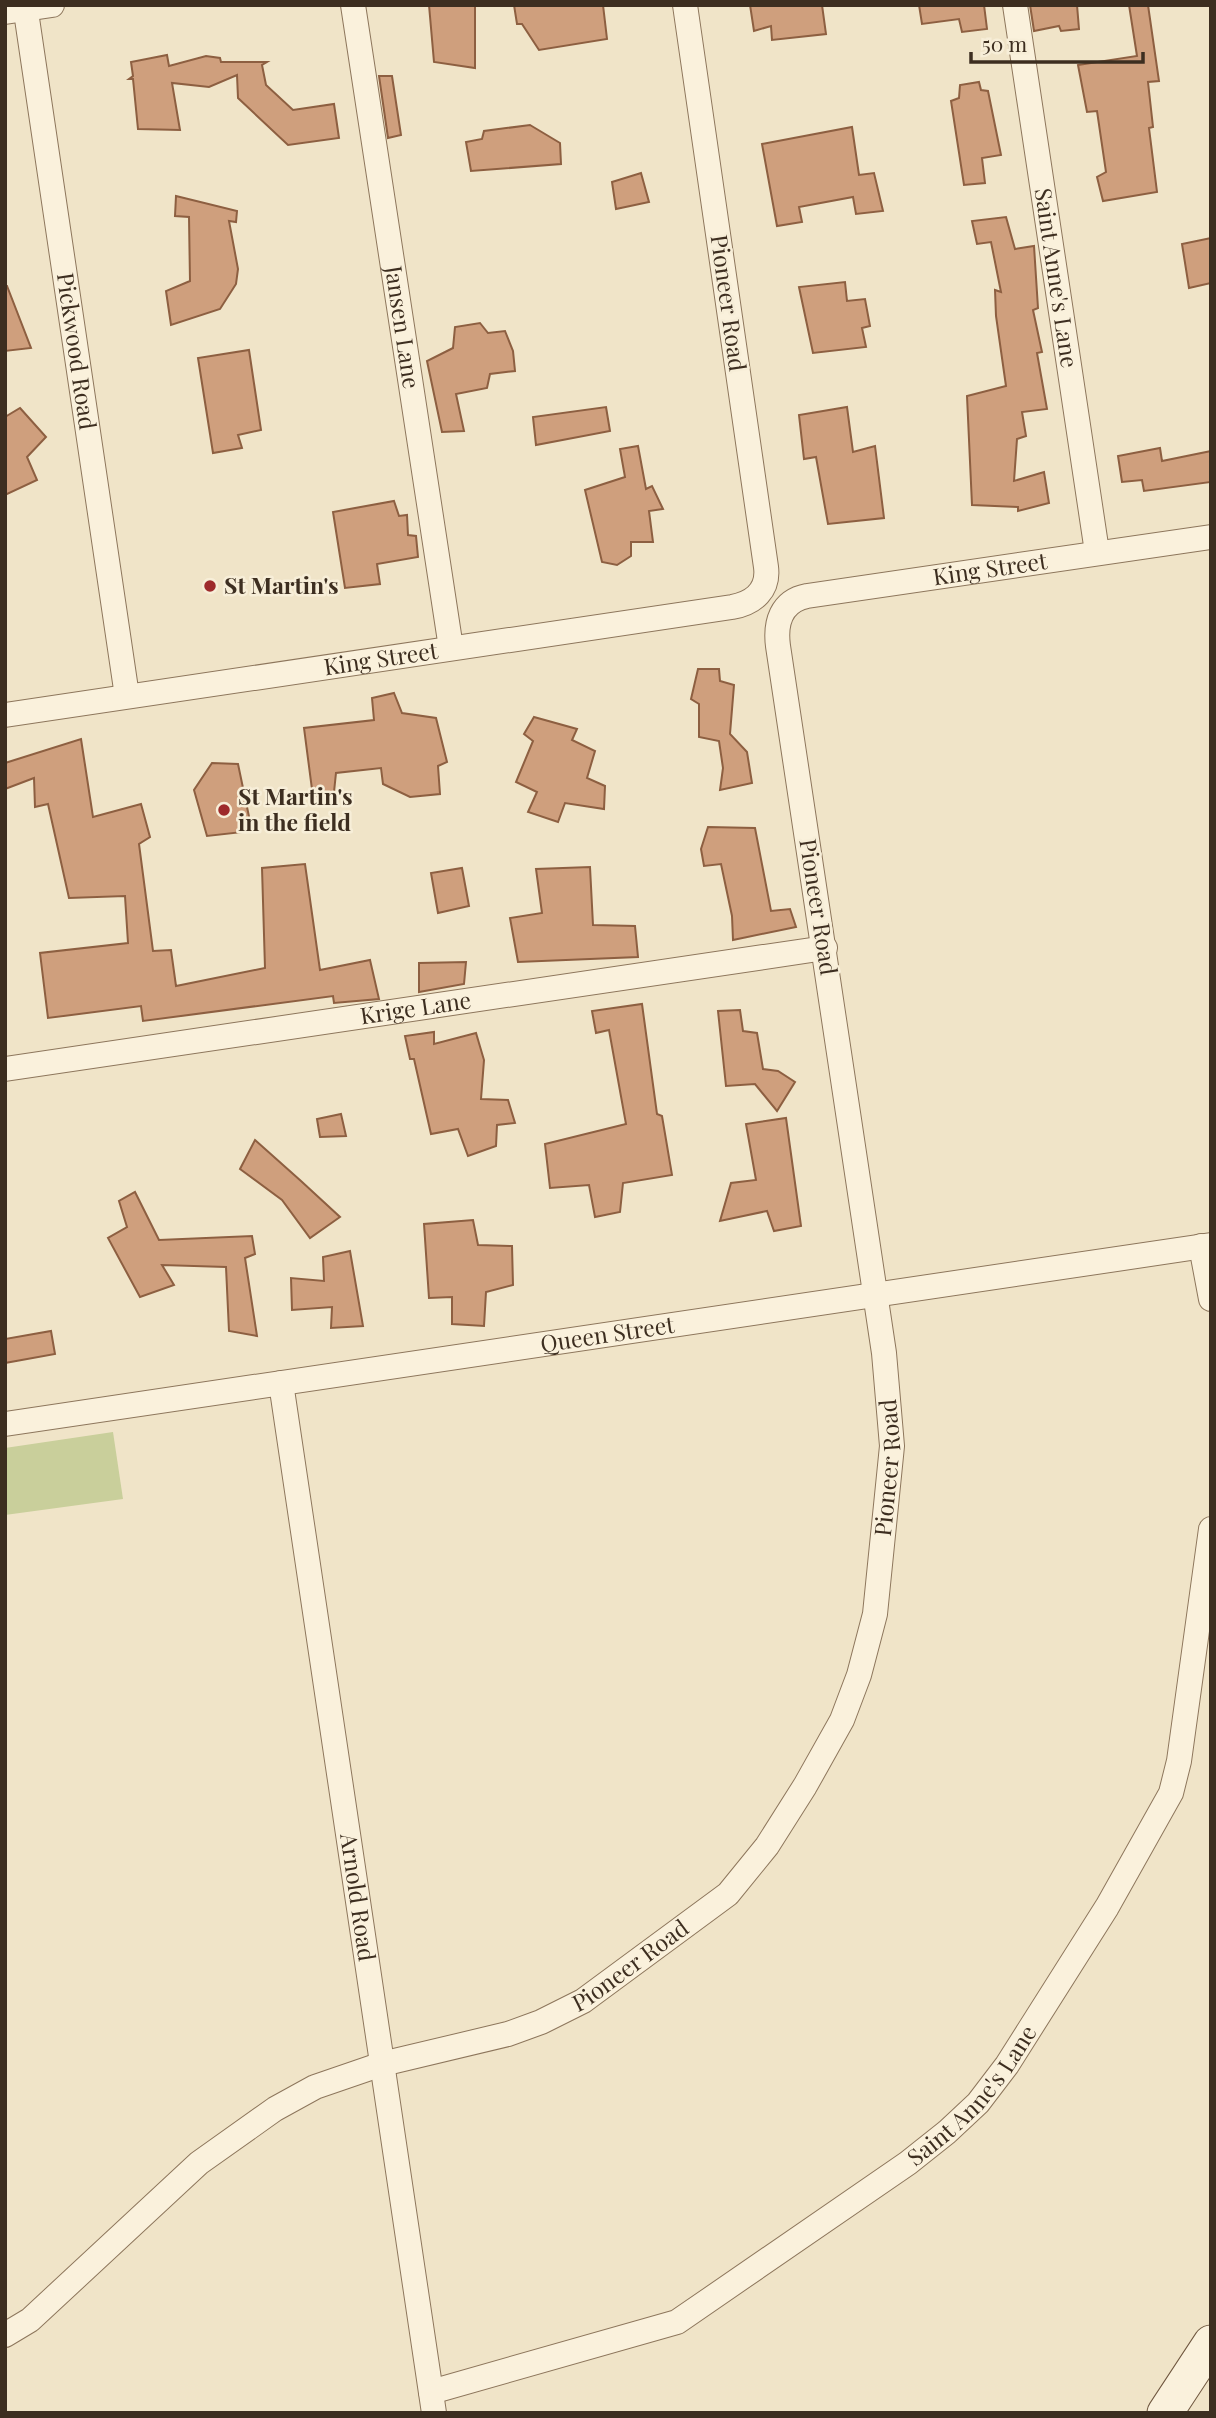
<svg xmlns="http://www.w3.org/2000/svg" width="1216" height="2418" font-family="'Playfair Display',serif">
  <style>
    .green { fill: #c9cf9b }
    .building { fill: #cf9f7d; stroke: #8d5f41; stroke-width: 2 }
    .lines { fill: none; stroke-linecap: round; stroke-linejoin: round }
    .minor-casing { stroke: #8d765c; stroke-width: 26 }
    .secondary-casing { stroke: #6f573f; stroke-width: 37 }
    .minor { stroke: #faf1dc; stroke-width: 24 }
    .secondary { stroke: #faf1dc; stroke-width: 35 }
    .poi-dot { fill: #9e2a2b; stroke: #f7eed8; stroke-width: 2.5 }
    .labels { text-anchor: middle; stroke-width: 5; stroke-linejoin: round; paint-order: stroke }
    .street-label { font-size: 23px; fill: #3d2e20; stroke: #f7eed8 }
    .poi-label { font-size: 23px; font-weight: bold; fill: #3d2e20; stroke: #f7eed8; text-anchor: start }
  </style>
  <rect width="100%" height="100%" fill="#f0e4c8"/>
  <path class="green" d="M 113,1432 L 123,1499 L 5,1515 L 5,1448 Z"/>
  <g class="building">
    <path d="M 429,5 L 475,5 L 475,68 L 434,62 Z"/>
    <path d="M 514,5 L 603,5 L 607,39 L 539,50 L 522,24 L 517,24 Z"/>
    <path d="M 750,5 L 822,5 L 826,34 L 772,40 L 771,26 L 754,31 Z"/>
    <path d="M 919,5 L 984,5 L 987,29 L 962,32 L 959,19 L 922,24 Z"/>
    <path d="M 1030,5 L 1077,5 L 1079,29 L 1061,31 L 1059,26 L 1034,31 Z"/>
    <path d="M 1129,5 L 1148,5 L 1159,81 L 1148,82 L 1153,127 L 1149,128 L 1157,192 L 1103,201 L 1097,177 L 1106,172 L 1097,111 L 1087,112 L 1078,65 L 1137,56 Z"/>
    <path d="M 167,55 L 169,66 L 206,56 L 220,58 L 221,62 L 267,62 L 262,65 L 266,85 L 293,110 L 334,104 L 339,138 L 288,145 L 238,98 L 237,75 L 209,87 L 172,83 L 180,130 L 138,129 L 133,79 L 129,79 L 133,76 L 131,62 Z"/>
    <path d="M 379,76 L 392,76 L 401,135 L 388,138 Z"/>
    <path d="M 979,82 L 981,90 L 988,91 L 1001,155 L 982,158 L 985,183 L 964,185 L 951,101 L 959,98 L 960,85 Z"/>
    <path d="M 530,125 L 560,143 L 561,164 L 471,171 L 466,142 L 482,139 L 484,131 Z"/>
    <path d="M 852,127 L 859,175 L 874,173 L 883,211 L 856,214 L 853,197 L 799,207 L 802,222 L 777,226 L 762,144 Z"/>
    <path d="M 641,173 L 649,202 L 616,209 L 612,182 Z"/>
    <path d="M 176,196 L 237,211 L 236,222 L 229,221 L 238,269 L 236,284 L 220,309 L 171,325 L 166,291 L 190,281 L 189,217 L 175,216 Z"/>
    <path d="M 1006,217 L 1015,249 L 1034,246 L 1038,308 L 1033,310 L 1042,352 L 1037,353 L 1047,409 L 1022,412 L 1026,436 L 1017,439 L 1014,481 L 1044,472 L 1049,503 L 1018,511 L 1018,507 L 972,505 L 967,396 L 1006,386 L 996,316 L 995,290 L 1001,292 L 991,242 L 977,244 L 972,221 Z"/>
    <path d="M 1211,238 L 1211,283 L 1189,288 L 1182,244 Z"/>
    <path d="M 845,282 L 847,301 L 865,299 L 870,326 L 862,328 L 866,347 L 813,353 L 799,287 Z"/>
    <path d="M 5,286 L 7,286 L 31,348 L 5,351 Z"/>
    <path d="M 480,323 L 488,333 L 505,331 L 513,351 L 515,371 L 490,374 L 487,388 L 456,394 L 464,431 L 442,432 L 427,361 L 453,348 L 455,327 Z"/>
    <path d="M 249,350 L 261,430 L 238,435 L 242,448 L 213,453 L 198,358 Z"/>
    <path d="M 606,407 L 610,431 L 536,445 L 533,417 Z"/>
    <path d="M 847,407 L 853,452 L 875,446 L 884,518 L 828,524 L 816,457 L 804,459 L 799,415 Z"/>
    <path d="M 20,408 L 46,437 L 27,457 L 37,480 L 5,495 L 5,417 Z"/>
    <path d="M 638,446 L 646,489 L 652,486 L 663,509 L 649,511 L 653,542 L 631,542 L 631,556 L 617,565 L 602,562 L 585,490 L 625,477 L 620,449 Z"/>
    <path d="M 1160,448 L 1162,461 L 1211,451 L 1211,482 L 1144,491 L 1142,480 L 1122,482 L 1118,456 Z"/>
    <path d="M 394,501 L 399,516 L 407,515 L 408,535 L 416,536 L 418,557 L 377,564 L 380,584 L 345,588 L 333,512 Z"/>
    <path d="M 698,669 L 719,669 L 720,681 L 734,685 L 730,734 L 747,752 L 752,783 L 720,790 L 723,768 L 719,741 L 699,737 L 699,704 L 691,699 Z"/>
    <path d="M 394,693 L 402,713 L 436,718 L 447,762 L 438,766 L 440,794 L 410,797 L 383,784 L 381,768 L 336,773 L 334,792 L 313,797 L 304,728 L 374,720 L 372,698 Z"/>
    <path d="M 534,717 L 577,729 L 572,740 L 595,751 L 587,778 L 605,786 L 604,809 L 565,803 L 558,822 L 528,812 L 537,792 L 516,782 L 533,741 L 524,734 Z"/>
    <path d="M 81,739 L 93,817 L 141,804 L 150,837 L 139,844 L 153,951 L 171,950 L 176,986 L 265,968 L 262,868 L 305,864 L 320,970 L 370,960 L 379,999 L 334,1003 L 333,996 L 143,1021 L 141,1006 L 48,1018 L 40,953 L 128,943 L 125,896 L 69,898 L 48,804 L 35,807 L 34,778 L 5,789 L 5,763 Z"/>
    <path d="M 212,763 L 238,764 L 252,831 L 207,836 L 194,790 Z"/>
    <path d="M 708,827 L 755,828 L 771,911 L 790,909 L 796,927 L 733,940 L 732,916 L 721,864 L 704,866 L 701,849 Z"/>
    <path d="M 590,867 L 593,925 L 635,926 L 638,957 L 518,962 L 510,918 L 542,913 L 536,869 Z"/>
    <path d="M 462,868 L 469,906 L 438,913 L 431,873 Z"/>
    <path d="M 466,962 L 464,984 L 419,992 L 419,963 Z"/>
    <path d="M 642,1004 L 657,1114 L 662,1116 L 672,1175 L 623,1183 L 620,1212 L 595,1217 L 589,1185 L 550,1188 L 545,1144 L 626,1124 L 609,1030 L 596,1033 L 592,1011 Z"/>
    <path d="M 740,1010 L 743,1031 L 757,1033 L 763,1069 L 778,1071 L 795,1082 L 777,1111 L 755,1084 L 726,1086 L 718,1011 Z"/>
    <path d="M 434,1032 L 434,1044 L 476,1033 L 484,1060 L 481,1099 L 508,1100 L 515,1123 L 497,1125 L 496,1146 L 468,1156 L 458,1129 L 431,1134 L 414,1059 L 410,1059 L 405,1036 Z"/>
    <path d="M 341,1114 L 346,1136 L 320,1137 L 317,1119 Z"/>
    <path d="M 786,1118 L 801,1226 L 774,1231 L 767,1211 L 720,1221 L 731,1183 L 756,1180 L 746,1124 Z"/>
    <path d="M 255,1140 L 301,1181 L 340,1217 L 310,1238 L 282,1200 L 240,1169 Z"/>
    <path d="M 135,1192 L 159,1240 L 252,1236 L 255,1254 L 245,1258 L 257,1336 L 229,1331 L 226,1267 L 162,1265 L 174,1285 L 140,1297 L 108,1238 L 127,1227 L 119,1201 Z"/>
    <path d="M 473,1220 L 478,1245 L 512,1246 L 513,1285 L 486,1292 L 484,1326 L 452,1324 L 452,1297 L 429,1298 L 424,1224 Z"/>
    <path d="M 350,1251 L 363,1326 L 331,1328 L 332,1307 L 292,1310 L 291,1278 L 324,1281 L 323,1257 Z"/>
    <path d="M 51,1331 L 55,1354 L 5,1363 L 5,1339 Z"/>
  </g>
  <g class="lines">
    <g class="minor-casing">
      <g id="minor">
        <path id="s1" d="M 25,5 L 127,696"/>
        <path id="s2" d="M 353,5 L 451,648"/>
        <path id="s3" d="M 1015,5 L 1097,552"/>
        <path d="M 5,12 L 52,5"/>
        <path id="s4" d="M 5,715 L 732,607 C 754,603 769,590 766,567 L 685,5"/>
        <path id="s5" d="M 5,1069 L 825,948"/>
        <path d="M 1201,1246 L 1211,1299"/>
        <path id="s6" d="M 281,1383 L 434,2413"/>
        <path id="s7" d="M 5,1424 L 1211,1245"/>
        <path id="s8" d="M 5,2335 L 30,2320 L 199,2163 L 275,2109 L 315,2087 L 382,2064 L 508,2034 L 541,2022 L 583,2001 L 728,1894 L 767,1846 L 805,1786 L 842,1720 L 859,1675 L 875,1614 L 892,1446 L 884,1353 L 778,646 C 775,623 781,601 807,596 L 1211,537"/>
        <path id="s9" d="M 431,2392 L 677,2322 L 908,2163 L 947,2132 L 978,2103 L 1007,2065 L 1107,1907 L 1171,1793 L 1179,1761 L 1211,1529"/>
      </g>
    </g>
    <g class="secondary-casing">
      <path id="secondary" d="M 1165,2413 L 1211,2343"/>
    </g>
    <use href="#minor" class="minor"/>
    <use href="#secondary" class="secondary"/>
  </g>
  <g class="poi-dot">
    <circle cx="210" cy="586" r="7"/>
    <circle cx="224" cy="810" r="7"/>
  </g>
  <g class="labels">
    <g class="street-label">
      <text dy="8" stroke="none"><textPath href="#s3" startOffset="276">Saint Anne's Lane</textPath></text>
      <text transform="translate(728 303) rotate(82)" y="8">Pioneer Road</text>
      <text dy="8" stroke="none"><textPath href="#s2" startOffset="326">Jansen Lane</textPath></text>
      <text dy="8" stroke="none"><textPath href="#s1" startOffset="350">Pickwood Road</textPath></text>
      <text dy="8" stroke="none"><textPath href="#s8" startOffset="2408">King Street</textPath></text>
      <text dy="8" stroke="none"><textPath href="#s4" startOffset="380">King Street</textPath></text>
      <text transform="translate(818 907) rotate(81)" y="8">Pioneer Road</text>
      <text dy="8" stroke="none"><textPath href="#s5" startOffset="415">Krige Lane</textPath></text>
      <text dy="8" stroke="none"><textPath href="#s7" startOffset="609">Queen Street</textPath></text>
      <text dy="8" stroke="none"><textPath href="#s8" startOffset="1328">Pioneer Road</textPath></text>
      <text dy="8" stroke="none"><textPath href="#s6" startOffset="520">Arnold Road</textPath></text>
      <text dy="8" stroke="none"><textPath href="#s8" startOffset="740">Pioneer Road</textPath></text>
      <text dy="8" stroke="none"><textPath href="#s9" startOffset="630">Saint Anne's Lane</textPath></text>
    </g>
    <g class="poi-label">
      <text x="224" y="594">St Martin's</text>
      <text x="238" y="805">St Martin's<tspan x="238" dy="26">in the field</tspan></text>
    </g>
  </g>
  <rect width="1216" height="2418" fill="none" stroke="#3d2e20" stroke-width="14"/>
  <path d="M971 52v10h172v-10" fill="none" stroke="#3d2e20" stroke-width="3.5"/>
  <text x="982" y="52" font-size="21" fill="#3d2e20" stroke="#f7eed8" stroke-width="5" paint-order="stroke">50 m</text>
</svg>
